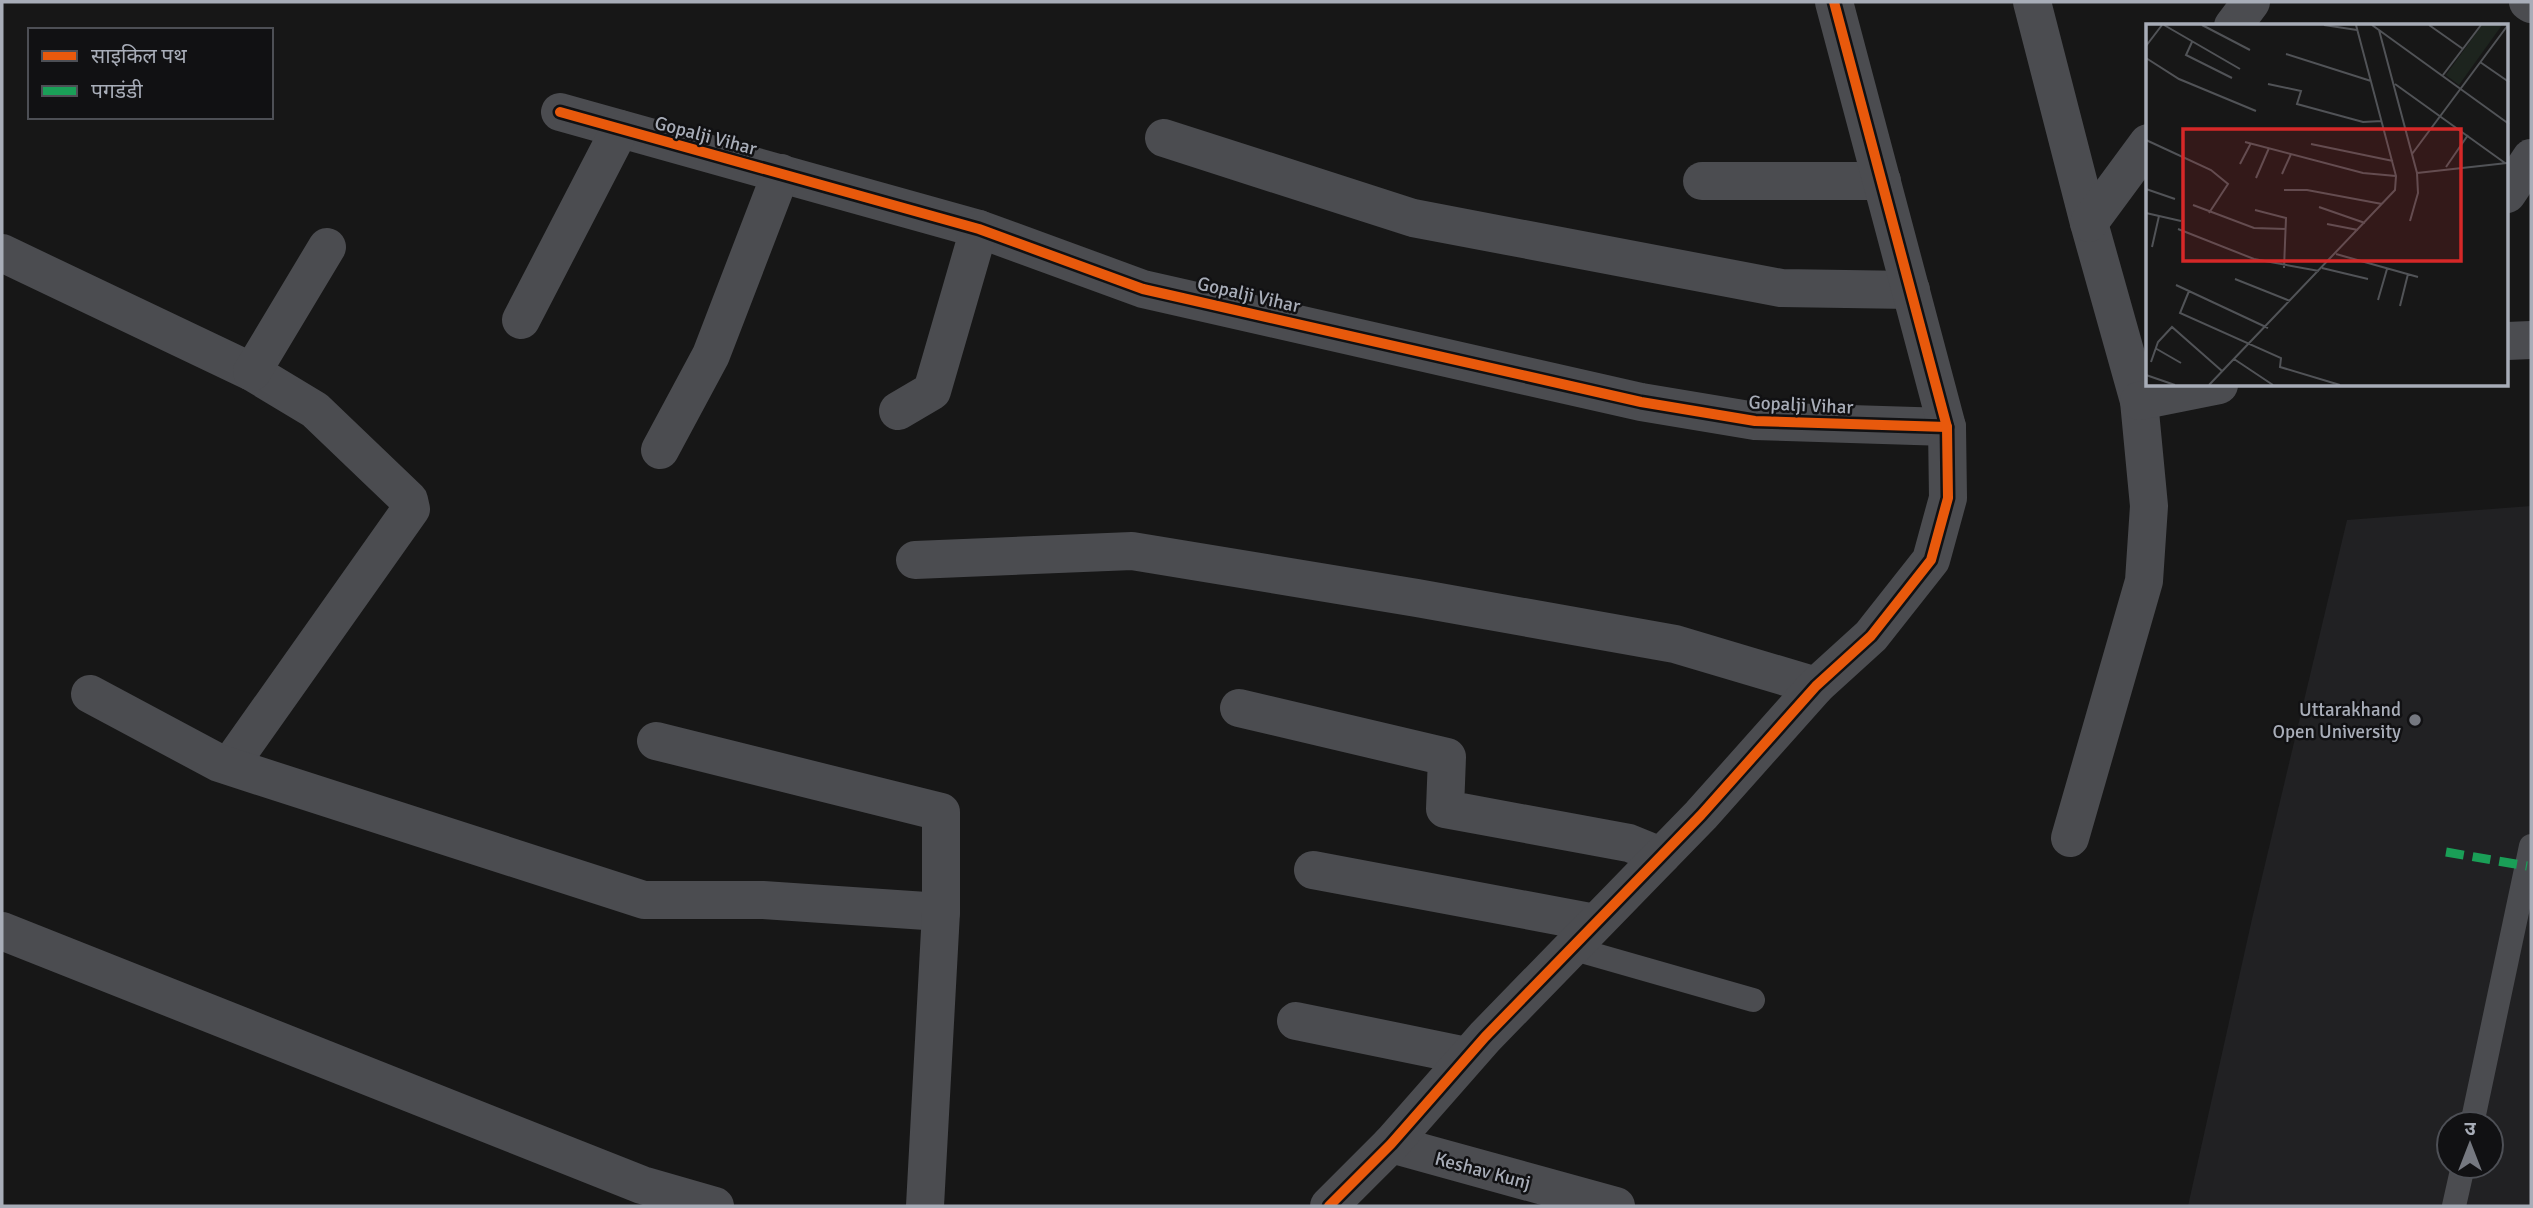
<svg xmlns="http://www.w3.org/2000/svg" width="2533" height="1208" font-family="Signika,'Noto Sans Devanagari',sans-serif">
  <style>
    .built { fill: #212123; fill-rule: evenodd }
    .lines { fill: none; stroke-linecap: round; stroke-linejoin: round }
    .lane { stroke: #4b4c50; stroke-width: 24 }
    .street { stroke: #4b4c50; stroke-width: 38 }
    .quiet { stroke: #1a9f57; stroke-width: 9; stroke-dasharray: 18 9; stroke-linecap: butt }
    .cycleway-casing { stroke: #111113; stroke-width: 15 }
    .cycleway { stroke: #e8590c; stroke-width: 10 }
    .poi-dot { fill: #757880; stroke: #111113; stroke-width: 2.5 }
    .labels { text-anchor: middle; stroke-width: 5; stroke-linejoin: round; paint-order: stroke }
    .street-label { font-size: 19px; fill: #a8adb8; stroke: #111113 }
    .poi-label { font-size: 19px; fill: #a8adb8; stroke: #111113; text-anchor: end }
    .inset-road { fill: none; stroke: #515357; stroke-width: 2 }
    .view { fill: #d62828; fill-opacity: 0.15; stroke: #d62828; stroke-width: 3.5 }
    .inset-edge { fill: none; stroke: #a8adb8; stroke-width: 3.5 }
  </style>
  <rect width="100%" height="100%" fill="#171717"/>
  <path class="built" d="M 2531,506 L 2531,1206 L 2188,1206 L 2252,919 L 2347,520 ZM 2449,1124 L 2491,1124 L 2491,1166 L 2449,1166 Z"/>
  <g class="lines">
    <g class="lane">
      <path d="M 1571,948 L 1753,1000"/>
      <path d="M 2472,1124 L 2531,846"/>
      <path d="M 2454,1206 L 2463,1166"/>
    </g>
    <g class="street">
      <path d="M 2032,2 L 2089,223 L 2139,401 L 2149,506 L 2144,581 L 2070,838"/>
      <path d="M 2528,2 L 2531,4"/>
      <path d="M 2233,26 L 2251,2"/>
      <path d="M 560,112 L 979,229 L 1143,289 L 1641,402 L 1755,421 L 1947,427"/>
      <path d="M 1164,138 L 1413,218 L 1781,288 L 1911,290"/>
      <path d="M 1702,181 L 1882,181"/>
      <path d="M 2507,194 L 2531,158"/>
      <path d="M 2089,223 L 2148,143"/>
      <path d="M 2,253 L 252,372 L 315,410 L 409,500 L 411,509 L 230,765"/>
      <path d="M 521,320 L 620,129"/>
      <path d="M 2507,341 L 2531,340"/>
      <path d="M 252,372 L 327,247"/>
      <path d="M 2139,401 L 2219,385"/>
      <path d="M 898,411 L 932,391 L 979,229"/>
      <path d="M 660,450 L 711,355 L 781,173"/>
      <path d="M 915,560 L 1132,551 L 1417,598 L 1675,644 L 1816,686"/>
      <path d="M 90,694 L 219,763 L 644,900 L 763,900 L 941,912"/>
      <path d="M 1239,708 L 1447,757 L 1445,809 L 1629,843 L 1661,856"/>
      <path d="M 656,741 L 941,812 L 941,912 L 925,1206"/>
      <path d="M 1313,870 L 1595,923"/>
      <path d="M 2,931 L 642,1185 L 715,1206"/>
      <path d="M 1296,1021 L 1467,1056"/>
      <path d="M 1391,1144 L 1616,1206"/>
      <path d="M 1329,1206 L 1391,1144 L 1485,1037 L 1701,815 L 1816,686 L 1871,636 L 1931,560 L 1948,498 L 1947,427 L 1834,2"/>
    </g>
    <path class="quiet" d="M 2446,852 L 2527,866"/>
    <g class="cycleway-casing">
      <g id="cycleway">
        <path d="M 560,112 L 979,229 L 1143,289 L 1641,402 L 1755,421 L 1947,427"/>
        <path d="M 1329,1206 L 1391,1144 L 1485,1037 L 1701,815 L 1816,686 L 1871,636 L 1931,560 L 1948,498 L 1947,427 L 1834,2"/>
      </g>
    </g>
    <use href="#cycleway" class="cycleway"/>
  </g>
  <circle class="poi-dot" cx="2415" cy="720" r="7"/>
  <g class="labels">
    <g class="street-label">
      <text transform="translate(706 135) rotate(15)" y="7">Gopalji Vihar</text>
      <text transform="translate(1249 294) rotate(13)" y="7">Gopalji Vihar</text>
      <text transform="translate(1801 404) rotate(3)" y="7">Gopalji Vihar</text>
      <text transform="translate(1483 1170) rotate(15)" y="7">Keshav Kunj</text>
    </g>
    <g class="poi-label">
      <text x="2401" y="716">Uttarakhand<tspan x="2401" dy="22">Open University</tspan></text>
    </g>
  </g>
  <g transform="translate(2146 24)">
    <rect width="362" height="362" fill="#171717"/>
    <path d="M 336,1 L 356,1 L 313,61 L 300,51 Z" fill="#1d241e"/>
    <path class="inset-road" d="M 18,1 L 94,45M 56,1 L 104,26M 178,1 L 211,6M 226,1 L 363,100M 283,1 L 317,25M 233,6 L 271,149 L 272,169 L 264,197M 46,18 L 40,31 L 86,54M 0,22 L 16,1M 140,30 L 225,57M 0,34 L 33,55 L 110,87M 334,38 L 363,58M 297,51 L 335,1M 122,60 L 155,67 L 151,80 L 217,98 L 236,97M 249,60 L 359,139M 0,116 L 65,146 L 82,160 L 63,189M 99,118 L 217,149 L 250,152M 165,120 L 247,137M 266,130 L 362,1M 94,140 L 105,119M 300,143 L 322,111M 271,149 L 361,139M 136,150 L 145,130M 110,154 L 123,124M 0,165 L 29,175M 138,166 L 161,166 L 236,180M 47,181 L 108,204 L 140,205M 173,183 L 219,199M 109,186 L 140,194 L 138,244M 0,189 L 35,197M 181,200 L 212,206M 32,205 L 108,235 L 173,247M 6,223 L 13,192M 190,230 L 272,253M 176,244 L 222,255M 89,255 L 144,277M 30,261 L 122,304M 43,267 L 34,289 L 135,334 L 134,343 L 194,361M 232,276 L 241,245M 254,282 L 262,250M 9,324 L 35,339M 88,335 L 127,361M 5,338 L 12,318 L 26,303 L 76,347M 0,351 L 29,361M 63,361 L 249,166 L 250,152 L 210,1"/>
    <path class="view" d="M 37,105 L 315,105 L 315,237 L 37,237 Z"/>
    <rect width="362" height="362" class="inset-edge"/>
  </g>
  <rect width="2533" height="1208" fill="none" stroke="#a8adb8" stroke-width="7"/>
  <rect x="28" y="28" width="245" height="91" fill="#111113" stroke="#4d4f55" stroke-width="2"/>
  <rect x="42" y="51" width="35" height="10" fill="#e8590c" stroke="#4d4f55" stroke-width="2"/>
  <text x="91" y="63" font-size="21" fill="#a8adb8">साइकिल पथ</text>
  <rect x="42" y="86" width="35" height="10" fill="#1a9f57" stroke="#4d4f55" stroke-width="2"/>
  <text x="91" y="98" font-size="21" fill="#a8adb8">पगडंडी</text>
  <g transform="translate(2470 1145)"><circle r="33" fill="#111113" stroke="#4d4f55" stroke-width="2"/>
  <path d="M0-5L12 26L0 18L-12 26Z" fill="#757880"/>
  <text y="-10" font-size="19" font-weight="bold" text-anchor="middle" fill="#a8adb8">उ</text>
  </g>
</svg>
